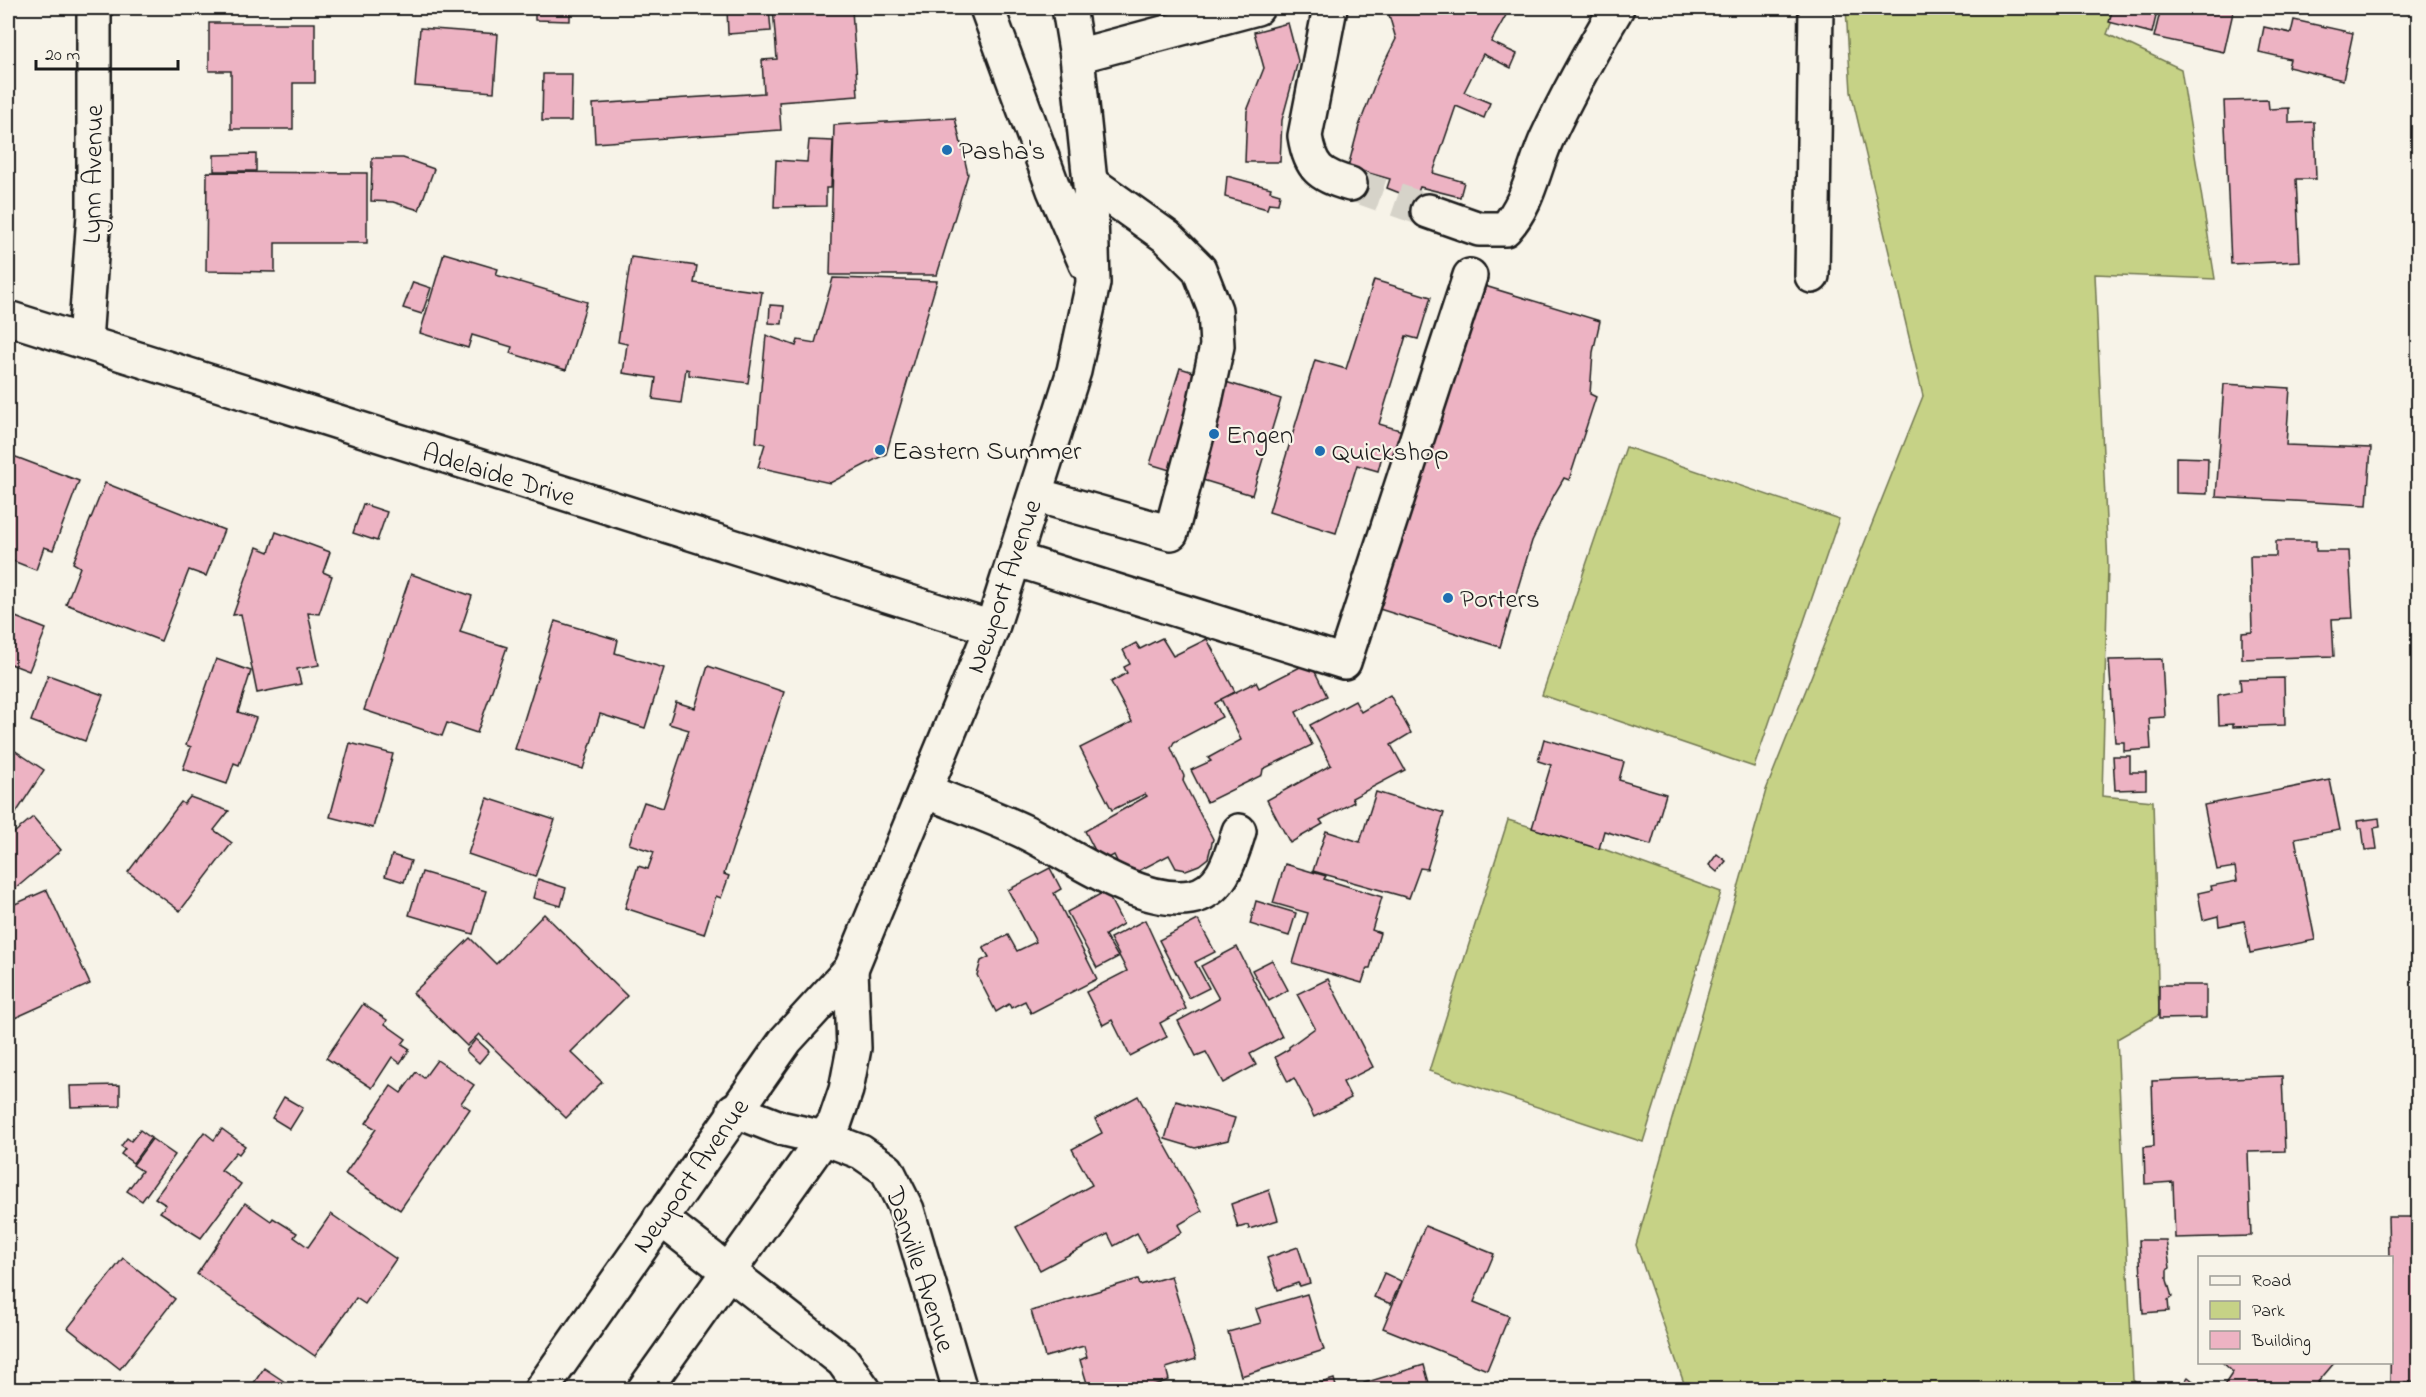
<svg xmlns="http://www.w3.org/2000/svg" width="2426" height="1397" font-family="'Indie Flower',sans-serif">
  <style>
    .green { fill: #c6d286; stroke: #717751; stroke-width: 1.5 }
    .building { fill: #edb3c3; stroke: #1c1c1c; stroke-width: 1.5 }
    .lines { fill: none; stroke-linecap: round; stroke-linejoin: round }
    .minor-tunnel { stroke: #d6d3c9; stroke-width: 33; stroke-dasharray: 33 16; stroke-linecap: butt }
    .minor-casing { stroke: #1c1c1c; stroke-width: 38 }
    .minor { stroke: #f7f3e8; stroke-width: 33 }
    .poi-dot { fill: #1f6fb2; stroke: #f7f3e8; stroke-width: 2 }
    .labels { text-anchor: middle; stroke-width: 4.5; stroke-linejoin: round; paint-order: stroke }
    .poi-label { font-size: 27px; fill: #1c1c1c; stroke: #f7f3e8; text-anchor: start }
    .street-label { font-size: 27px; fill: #1c1c1c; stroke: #f7f3e8 }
  </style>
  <rect width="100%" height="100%" fill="#f7f3e8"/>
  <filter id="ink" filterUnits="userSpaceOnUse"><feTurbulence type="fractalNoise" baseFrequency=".0167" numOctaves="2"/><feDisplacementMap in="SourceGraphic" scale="12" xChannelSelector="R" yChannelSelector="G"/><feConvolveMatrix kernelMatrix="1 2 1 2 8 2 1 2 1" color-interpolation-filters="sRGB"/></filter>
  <g filter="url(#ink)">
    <g class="green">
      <path d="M 1846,8 L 2117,8 L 2107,34 L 2181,69 L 2215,279 L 2095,274 L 2108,566 L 2102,796 L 2153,801 L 2159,1015 L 2117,1039 L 2133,1380 L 2142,1389 L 1686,1389 L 1636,1245 L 1766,790 L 1923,396 L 1851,92 Z"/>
      <path d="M 1626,447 L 1839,519 L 1754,767 L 1542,695 Z"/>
      <path d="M 1508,820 L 1595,846 L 1721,892 L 1643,1142 L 1429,1071 Z"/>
    </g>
    <g class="building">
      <path d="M 447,8 L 494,8 L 494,14 L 448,15 Z"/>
      <path d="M 535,8 L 570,8 L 570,21 L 535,20 Z"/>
      <path d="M 727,8 L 769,8 L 771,31 L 728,34 Z"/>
      <path d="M 773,8 L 852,10 L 858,96 L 779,102 L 781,130 L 595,143 L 593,104 L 764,93 L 762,60 L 777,59 Z"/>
      <path d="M 1387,8 L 1510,8 L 1491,42 L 1517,54 L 1511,68 L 1483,54 L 1464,92 L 1490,103 L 1484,118 L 1456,106 L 1433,173 L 1464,182 L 1460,197 L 1420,187 L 1415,199 L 1387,188 L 1390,179 L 1348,167 L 1359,126 L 1379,73 L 1396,39 Z"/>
      <path d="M 2113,8 L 2158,8 L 2152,33 L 2109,22 Z"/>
      <path d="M 2161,8 L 2234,8 L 2224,52 L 2154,37 Z"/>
      <path d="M 2294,20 L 2353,33 L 2343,80 L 2288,67 L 2290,59 L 2259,52 L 2264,27 L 2291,33 Z"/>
      <path d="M 209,23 L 315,23 L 315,83 L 293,83 L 293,129 L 231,129 L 231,71 L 209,71 Z"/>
      <path d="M 1288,23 L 1298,61 L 1282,120 L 1280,162 L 1245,162 L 1247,111 L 1264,68 L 1254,32 Z"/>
      <path d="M 420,28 L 498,34 L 494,92 L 415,86 Z"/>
      <path d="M 543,74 L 572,74 L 571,121 L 542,121 Z"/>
      <path d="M 2268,100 L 2269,109 L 2289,108 L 2289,123 L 2314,122 L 2316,179 L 2296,179 L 2300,261 L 2231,264 L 2224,101 Z"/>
      <path d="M 955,118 L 968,174 L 937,275 L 830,275 L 834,125 Z"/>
      <path d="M 809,140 L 833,141 L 831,188 L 826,188 L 826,206 L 774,207 L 776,160 L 807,162 Z"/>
      <path d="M 256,154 L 256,171 L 214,171 L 214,155 Z"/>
      <path d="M 372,158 L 403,158 L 434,169 L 419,210 L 393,202 L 371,201 Z"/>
      <path d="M 207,172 L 367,173 L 367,243 L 275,243 L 275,272 L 206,271 Z"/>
      <path d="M 1227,176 L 1271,188 L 1270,191 L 1280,194 L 1278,204 L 1269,203 L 1267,209 L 1225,197 Z"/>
      <path d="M 444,253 L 498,269 L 496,275 L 587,302 L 566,370 L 510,353 L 512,347 L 472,335 L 468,348 L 420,333 Z"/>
      <path d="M 631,257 L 697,266 L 694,283 L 762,292 L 748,383 L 689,375 L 689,370 L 686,369 L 681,403 L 653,399 L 656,378 L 623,373 L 627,344 L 618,342 Z"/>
      <path d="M 833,278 L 937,281 L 886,454 L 830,483 L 758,467 L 765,444 L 756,442 L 766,335 L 796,346 L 798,340 L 815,343 Z"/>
      <path d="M 1374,280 L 1431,297 L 1418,339 L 1406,336 L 1379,424 L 1427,438 L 1475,283 L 1600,321 L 1593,352 L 1590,394 L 1596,397 L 1569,480 L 1564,478 L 1554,495 L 1532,541 L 1500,647 L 1373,607 L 1418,467 L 1382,456 L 1378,471 L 1357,465 L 1336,533 L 1269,512 L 1315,360 L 1346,369 Z"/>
      <path d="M 413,282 L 431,288 L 422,314 L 403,308 Z"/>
      <path d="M 770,305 L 784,306 L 782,324 L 769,323 Z"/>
      <path d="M 1180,368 L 1281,399 L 1252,495 L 1150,464 Z"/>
      <path d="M 2224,384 L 2290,388 L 2286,445 L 2371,448 L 2367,505 L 2216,497 Z"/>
      <path d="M 8,454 L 79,481 L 53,550 L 44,547 L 36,570 L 8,559 Z"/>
      <path d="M 2176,457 L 2208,458 L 2207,494 L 2176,493 Z"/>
      <path d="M 105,483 L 224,530 L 206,576 L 189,570 L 161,641 L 66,604 L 80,567 L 73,563 Z"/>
      <path d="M 363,504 L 387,512 L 377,541 L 353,533 Z"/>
      <path d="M 276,532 L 330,552 L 323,572 L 332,576 L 319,614 L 308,613 L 319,665 L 297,669 L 301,684 L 257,693 L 241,614 L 233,615 L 257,547 L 269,552 Z"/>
      <path d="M 2276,541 L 2316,541 L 2316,551 L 2349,551 L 2353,618 L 2332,619 L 2334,656 L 2242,659 L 2242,633 L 2252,632 L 2250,556 L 2276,556 Z"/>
      <path d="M 411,574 L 472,596 L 460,632 L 507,647 L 477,733 L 447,723 L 442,736 L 364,710 Z"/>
      <path d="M 8,614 L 46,629 L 29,671 L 8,663 Z"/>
      <path d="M 555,621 L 618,640 L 615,653 L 664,668 L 645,728 L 600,714 L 583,769 L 515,749 Z"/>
      <path d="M 1162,638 L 1173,656 L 1207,639 L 1235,692 L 1215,703 L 1222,717 L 1174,742 L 1171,748 L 1184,776 L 1183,781 L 1213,839 L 1208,858 L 1199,865 L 1186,870 L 1176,868 L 1169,855 L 1125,878 L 1114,855 L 1101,862 L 1085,831 L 1147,796 L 1145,794 L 1112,810 L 1080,748 L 1132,722 L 1111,682 L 1127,673 L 1124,667 L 1130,664 L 1123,650 L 1136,643 L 1140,649 Z"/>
      <path d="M 216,659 L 251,671 L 238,712 L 256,718 L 239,765 L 234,763 L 227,784 L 183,769 L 191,747 L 186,745 Z"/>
      <path d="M 2162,659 L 2165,717 L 2149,718 L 2151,749 L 2124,751 L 2124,742 L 2115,742 L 2109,660 Z"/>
      <path d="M 1310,662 L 1327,696 L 1296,712 L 1312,745 L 1263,769 L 1262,775 L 1207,802 L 1191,770 L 1211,761 L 1208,758 L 1241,740 L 1221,699 L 1256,682 L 1259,688 Z"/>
      <path d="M 708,666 L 784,692 L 724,874 L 729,876 L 721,898 L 716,896 L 704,934 L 625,908 L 638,866 L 648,869 L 654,852 L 629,844 L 644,802 L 663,808 L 689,730 L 669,724 L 676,702 L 695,708 Z"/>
      <path d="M 48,675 L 103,695 L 85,741 L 31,721 Z"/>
      <path d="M 2284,678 L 2285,725 L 2233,727 L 2233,724 L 2219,725 L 2218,695 L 2241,691 L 2240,679 Z"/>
      <path d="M 1390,695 L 1411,733 L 1391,745 L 1405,770 L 1352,798 L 1354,802 L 1320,820 L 1323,824 L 1290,843 L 1267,800 L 1331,765 L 1310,725 L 1355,701 L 1361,712 Z"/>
      <path d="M 1544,739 L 1624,762 L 1619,780 L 1666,794 L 1651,845 L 1604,831 L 1599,849 L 1532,828 L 1551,765 L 1538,761 Z"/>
      <path d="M 350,743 L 393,754 L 373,828 L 330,817 Z"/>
      <path d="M 8,746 L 44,770 L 16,813 L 8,807 Z"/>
      <path d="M 2113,756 L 2130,756 L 2130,772 L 2146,772 L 2146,789 L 2115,790 Z"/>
      <path d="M 2330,780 L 2340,830 L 2295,838 L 2315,940 L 2250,953 L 2244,921 L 2219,926 L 2218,916 L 2203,920 L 2198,893 L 2212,890 L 2211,886 L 2237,881 L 2235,867 L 2217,870 L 2204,805 Z"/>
      <path d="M 1376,792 L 1444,813 L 1427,869 L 1420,868 L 1409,898 L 1313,871 L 1326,831 L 1360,842 Z"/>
      <path d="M 190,797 L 229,811 L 214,830 L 232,843 L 180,911 L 128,872 L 181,802 L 184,804 Z"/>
      <path d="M 487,798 L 555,820 L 535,877 L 468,854 Z"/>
      <path d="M 33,817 L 61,850 L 8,895 L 8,838 Z"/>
      <path d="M 2379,818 L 2380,827 L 2374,828 L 2377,849 L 2365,850 L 2362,828 L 2358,828 L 2357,821 Z"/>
      <path d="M 1717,854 L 1726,861 L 1717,872 L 1709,865 Z"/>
      <path d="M 392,855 L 411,861 L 404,882 L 385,876 Z"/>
      <path d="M 1285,864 L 1326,876 L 1324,879 L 1382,897 L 1372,930 L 1380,933 L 1370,968 L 1367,968 L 1362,983 L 1293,963 L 1308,913 L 1273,903 Z"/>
      <path d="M 1050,868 L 1061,889 L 1054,893 L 1097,979 L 1031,1013 L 1025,1001 L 1011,1008 L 1009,1004 L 996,1012 L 977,975 L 981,961 L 989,957 L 983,947 L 1008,935 L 1017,951 L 1036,942 L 1008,890 Z"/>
      <path d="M 422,872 L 486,891 L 473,934 L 409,915 Z"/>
      <path d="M 538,879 L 566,888 L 561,906 L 533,898 Z"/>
      <path d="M 47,890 L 90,984 L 8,1021 L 8,907 Z"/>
      <path d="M 1106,891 L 1123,924 L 1105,935 L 1118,957 L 1097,968 L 1067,912 Z"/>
      <path d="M 1256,901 L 1296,913 L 1289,936 L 1250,924 Z"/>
      <path d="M 544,914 L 627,996 L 571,1052 L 602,1082 L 566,1118 L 479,1034 L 467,1046 L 413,993 L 470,938 L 496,964 Z"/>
      <path d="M 1145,920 L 1186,1009 L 1160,1023 L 1167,1037 L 1130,1056 L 1112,1020 L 1103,1025 L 1086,992 L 1127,971 L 1110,938 Z"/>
      <path d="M 1198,920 L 1215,952 L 1195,962 L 1209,988 L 1189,998 L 1159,940 Z"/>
      <path d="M 1237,947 L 1282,1037 L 1250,1054 L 1256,1065 L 1223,1083 L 1206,1052 L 1196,1056 L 1178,1021 L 1219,999 L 1201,966 Z"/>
      <path d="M 1272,960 L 1288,990 L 1269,1001 L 1252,970 Z"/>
      <path d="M 1328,979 L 1373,1067 L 1343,1082 L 1351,1098 L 1314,1117 L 1294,1078 L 1288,1082 L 1275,1057 L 1289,1049 L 1289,1047 L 1315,1028 L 1297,994 Z"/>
      <path d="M 2159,985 L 2206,985 L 2206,1018 L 2159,1019 Z"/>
      <path d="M 363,1004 L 387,1020 L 385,1024 L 406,1039 L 402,1044 L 410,1049 L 400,1063 L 392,1057 L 372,1088 L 326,1058 Z"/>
      <path d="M 476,1039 L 489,1051 L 479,1063 L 466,1051 Z"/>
      <path d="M 437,1060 L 474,1085 L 461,1103 L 470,1109 L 400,1210 L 345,1174 L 376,1129 L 366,1123 L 391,1086 L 401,1093 L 416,1072 L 424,1078 Z"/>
      <path d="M 2282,1076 L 2285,1151 L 2248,1152 L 2251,1236 L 2175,1238 L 2173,1182 L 2145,1184 L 2144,1147 L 2154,1146 L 2152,1081 Z"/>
      <path d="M 120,1085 L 120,1106 L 71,1107 L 70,1086 Z"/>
      <path d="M 1138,1096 L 1202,1211 L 1178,1225 L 1182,1232 L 1147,1252 L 1137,1233 L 1114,1246 L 1108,1234 L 1040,1270 L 1016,1227 L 1092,1185 L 1072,1149 L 1102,1133 L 1095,1119 Z"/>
      <path d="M 284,1097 L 303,1108 L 290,1129 L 272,1118 Z"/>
      <path d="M 1176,1101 L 1235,1118 L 1228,1140 L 1195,1148 L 1165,1139 Z"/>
      <path d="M 222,1129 L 245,1146 L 239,1154 L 236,1152 L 221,1170 L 241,1184 L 201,1238 L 160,1212 L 166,1205 L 155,1198 L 204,1132 L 214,1140 Z"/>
      <path d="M 140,1130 L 151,1138 L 133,1163 L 121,1154 L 125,1149 L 121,1146 L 127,1138 L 131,1141 Z"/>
      <path d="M 152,1139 L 175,1155 L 142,1201 L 127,1191 L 142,1171 L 133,1165 Z"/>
      <path d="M 1269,1190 L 1278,1220 L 1249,1229 L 1248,1225 L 1238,1228 L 1231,1204 Z"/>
      <path d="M 2416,1196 L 2418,1196 L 2418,1382 L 2390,1383 L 2392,1258 L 2389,1258 L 2388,1217 L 2417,1217 Z"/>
      <path d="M 245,1203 L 271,1221 L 273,1218 L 297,1233 L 294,1237 L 308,1247 L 331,1214 L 396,1259 L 365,1304 L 356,1298 L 315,1356 L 197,1274 Z"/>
      <path d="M 1425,1226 L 1494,1254 L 1474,1302 L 1509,1316 L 1487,1370 L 1383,1328 Z"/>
      <path d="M 2139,1240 L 2166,1240 L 2170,1268 L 2167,1270 L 2167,1280 L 2172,1297 L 2168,1300 L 2169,1311 L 2143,1313 Z"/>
      <path d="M 1298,1247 L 1310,1283 L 1300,1286 L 1298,1283 L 1278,1290 L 1267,1258 Z"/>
      <path d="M 123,1258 L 175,1299 L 120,1369 L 68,1328 Z"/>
      <path d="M 1384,1273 L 1401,1281 L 1391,1304 L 1374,1297 Z"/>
      <path d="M 1171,1276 L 1196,1359 L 1166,1368 L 1169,1380 L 1139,1390 L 1089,1390 L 1080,1360 L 1087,1357 L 1084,1346 L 1045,1357 L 1031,1311 L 1138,1279 L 1140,1285 Z"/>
      <path d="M 1307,1294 L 1324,1350 L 1241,1376 L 1228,1332 L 1261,1323 L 1256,1309 Z"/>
      <path d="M 2222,1362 L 2335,1362 L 2318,1382 L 2327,1390 L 2221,1390 L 2233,1372 Z"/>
      <path d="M 1424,1365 L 1431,1390 L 1366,1390 L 1364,1383 Z"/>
      <path d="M 264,1368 L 297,1390 L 249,1390 Z"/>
      <path d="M 2188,1377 L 2202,1388 L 2201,1390 L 2189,1390 L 2183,1384 Z"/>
      <path d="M 1334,1379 L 1337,1390 L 1298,1390 Z"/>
      <path d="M 178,1382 L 190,1390 L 173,1390 Z"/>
    </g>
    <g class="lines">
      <path class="minor-tunnel" d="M 1350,184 L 1428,211"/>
      <g class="minor-casing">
        <g id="minor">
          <path d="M 987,8 L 1054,190 L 1086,264"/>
          <path d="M 1330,8 L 1305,136 C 1310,168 1320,176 1350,184"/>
          <path d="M 1077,56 L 1257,8"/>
          <path d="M 1428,211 L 1479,229 L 1505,229 C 1529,203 1533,169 1547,138 C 1568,93 1592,50 1617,8"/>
          <path d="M 1812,276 L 1816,8"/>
          <path d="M 8,318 L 992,628"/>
          <path d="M 85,341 L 94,215 L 94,8"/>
          <path d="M 1036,495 L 1171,533 L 1200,424 L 1217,346 L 1215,310 L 1199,269 L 1167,237 L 1090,182"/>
          <path d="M 1014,559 L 1344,662 L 1470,276"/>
          <path d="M 925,791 C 957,804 991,816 1023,831 C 1069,853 1138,906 1191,897 C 1223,891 1231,857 1239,831"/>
          <path d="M 734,1110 L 780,1128 L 824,1138 L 861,1152 L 887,1170 L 907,1210 L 960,1390"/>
          <path d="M 660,1218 L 843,1361 L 864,1390"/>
          <path d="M 541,1390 L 786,1040 L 851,969 L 992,628 L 1074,371 L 1093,283 L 1090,182 L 1077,56 L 1069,8"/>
          <path d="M 644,1390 L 835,1122 L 846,1090 L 854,1048 L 851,969"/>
        </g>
      </g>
      <use href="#minor" class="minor"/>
    </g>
  </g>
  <g class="poi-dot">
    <circle cx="947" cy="150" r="6"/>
    <circle cx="1214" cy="434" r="6"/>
    <circle cx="880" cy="450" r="6"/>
    <circle cx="1320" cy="451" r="6"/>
    <circle cx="1448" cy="598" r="6"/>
  </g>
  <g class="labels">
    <g class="poi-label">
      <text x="959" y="159">Pasha's</text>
      <text x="1226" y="443">Engen</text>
      <text x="892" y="459">Eastern Summer</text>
      <text x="1332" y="460">Quickshop</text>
      <text x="1460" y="607">Porters</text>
    </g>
    <g class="street-label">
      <text transform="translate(92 174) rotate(-89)" y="9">Lynn Avenue</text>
      <text transform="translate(499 474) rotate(17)" y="9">Adelaide Drive</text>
      <text transform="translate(1003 586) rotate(-71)" y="9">Newport Avenue</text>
      <text transform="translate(690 1175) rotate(-55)" y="9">Newport Avenue</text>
      <text transform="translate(921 1269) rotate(72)" y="9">Danville Avenue</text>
    </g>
  </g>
  <rect width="2426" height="1397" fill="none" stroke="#f7f3e8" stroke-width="30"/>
  <rect x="15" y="15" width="2396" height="1367" fill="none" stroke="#1c1c1c" stroke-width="2" filter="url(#ink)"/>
  <rect x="2198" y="1256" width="195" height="108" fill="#f7f3e8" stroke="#9f9d96" stroke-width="1.5"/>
  <rect x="2210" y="1276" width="30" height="9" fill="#f7f3e8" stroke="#9f9d96" stroke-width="1.5"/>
  <text x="2252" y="1286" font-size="18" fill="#1c1c1c">Road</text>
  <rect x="2210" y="1301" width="30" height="18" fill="#c6d286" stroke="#9f9d96" stroke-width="1.5"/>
  <text x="2252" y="1316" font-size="18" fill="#1c1c1c">Park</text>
  <rect x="2210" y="1331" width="30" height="18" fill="#edb3c3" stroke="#9f9d96" stroke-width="1.5"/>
  <text x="2252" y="1346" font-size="18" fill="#1c1c1c">Building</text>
  <path d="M36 60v9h142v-9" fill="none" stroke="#1c1c1c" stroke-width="3"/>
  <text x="45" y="60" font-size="18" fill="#1c1c1c" stroke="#f7f3e8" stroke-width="4.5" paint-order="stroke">20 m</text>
</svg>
